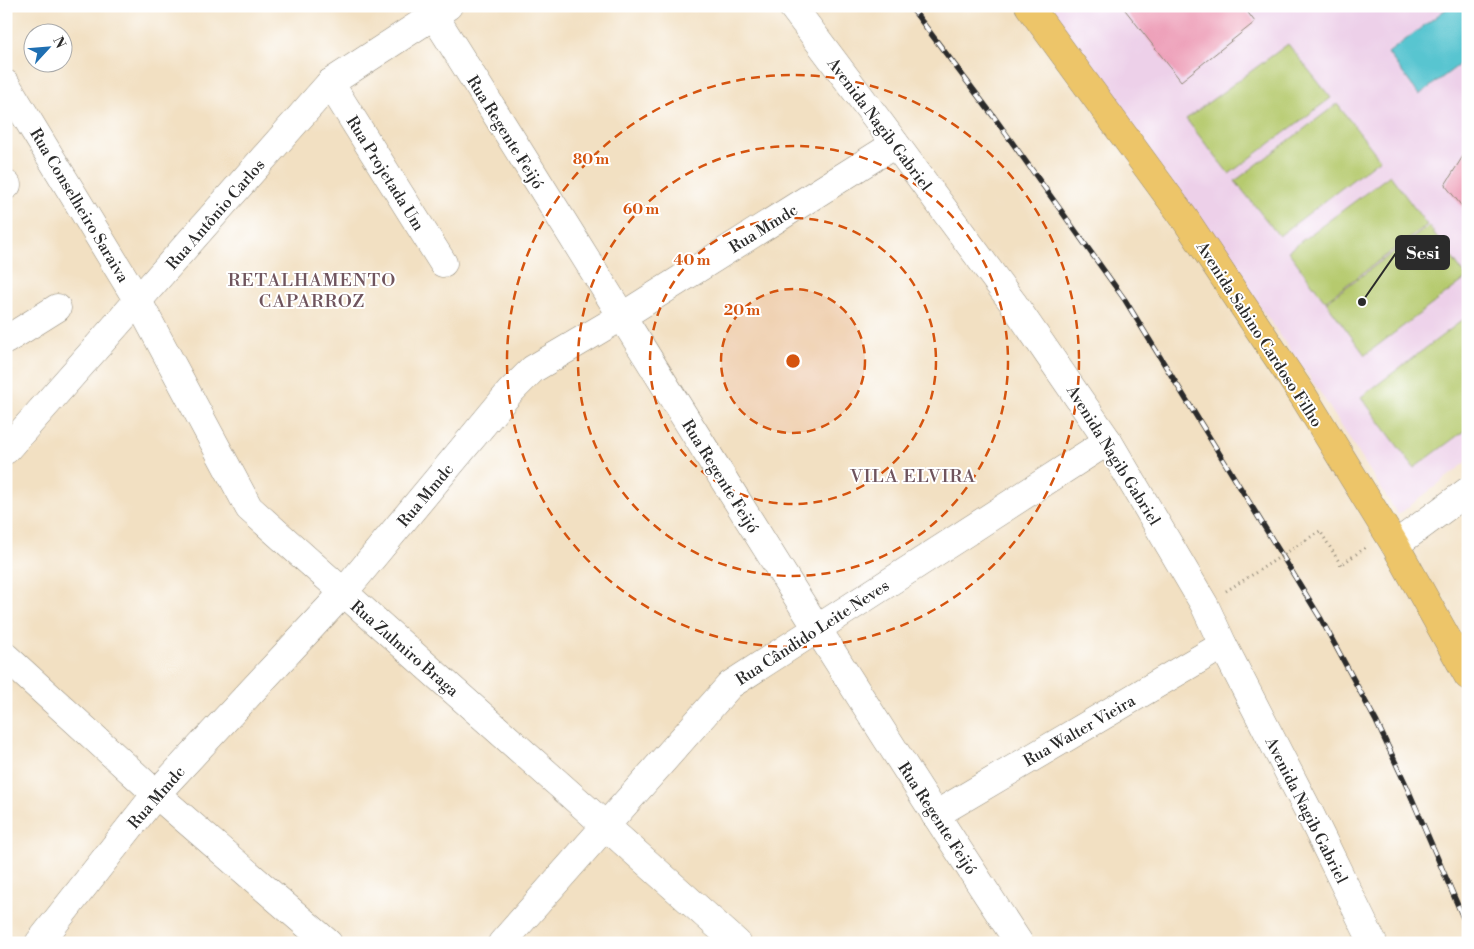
<svg xmlns="http://www.w3.org/2000/svg" width="1474" height="949" font-family="'Libre Bodoni',serif">
  <style>
    .built { fill: #edd0e9 }
    .green { fill: #b6ca6e; stroke: #707a4c }
    .water { fill: #59c5d0; stroke: #42787e }
    .building { fill: #eea1ba }
    .lines { fill: none; stroke-linecap: round; stroke-linejoin: round }
    .minor-casing { stroke: #8e8676; stroke-width: 29 }
    .major-casing { stroke: #8e8676; stroke-width: 29 }
    .path { stroke: #8e8676; stroke-width: 3; stroke-dasharray: 1 4; stroke-linecap: butt }
    .minor { stroke: #fff; stroke-width: 28 }
    .major { stroke: #edc569; stroke-width: 28 }
    .rail-casing { stroke: #2b2b2b; stroke-width: 5.5 }
    .rail { stroke: #fff; stroke-width: 4; stroke-dasharray: 11; stroke-linecap: butt }
    .path-bridge { stroke: #8e8676; stroke-width: 3; stroke-dasharray: 1 4; stroke-linecap: butt }
    .ring { fill: none; stroke: #d5540f; stroke-width: 2.5; stroke-dasharray: 9 6 }
    .labels { text-anchor: middle; stroke-width: 4; stroke-linejoin: round; paint-order: stroke }
    .street-label { font-size: 16px; fill: #2b2b2b; stroke: #fff }
    .neighbourhood-label { font-size: 18px; letter-spacing: 1px; fill: #6f545d; stroke: #fff }
    .centre { fill: #d5540f; stroke: #fff; stroke-width: 2.5 }
    .ring-label { font-size: 15px; text-anchor: middle; font-weight: bold; fill: #d5540f; stroke: #fff; stroke-width: 4; stroke-linejoin: round; paint-order: stroke }
    .leader { fill: none; stroke: #2b2b2b; stroke-width: 2 }
    .callout-dot { fill: #2b2b2b; stroke: #fff; stroke-width: 2 }
    .callout { fill: #2b2b2b; stroke: #2b2b2b; stroke-width: 2 }
    .callout-label { font-size: 18px; text-anchor: middle; font-weight: bold; fill: #fff }
  </style>
  <rect width="100%" height="100%" fill="#fff"/>
  <filter id="ink" filterUnits="userSpaceOnUse"><feTurbulence type="fractalNoise" baseFrequency=".02" numOctaves="2"/><feDisplacementMap in="SourceGraphic" scale="10" xChannelSelector="R" yChannelSelector="G"/><feConvolveMatrix kernelMatrix="1 2 1 2 8 2 1 2 1" color-interpolation-filters="sRGB"/></filter>
  <filter id="wash" filterUnits="userSpaceOnUse"><feTurbulence type="fractalNoise" baseFrequency=".0096" numOctaves="4" result="noise"/><feDisplacementMap in="SourceGraphic" scale="20" xChannelSelector="R" yChannelSelector="G"/><feGaussianBlur stdDeviation="1.12" result="paint"/><feColorMatrix in="noise" values="0 0 0 0 0 0 0 0 0 0 0 0 0 0 0 0 0 1.4 0 .05"/><feComposite in="paint" operator="in"/></filter>
  <g filter="url(#wash)">
    <rect width="100%" height="100%" fill="#f2e0c2"/>
    <path class="built" d="M 1041,6 L 1468,6 L 1468,461 L 1398,515 L 1319,391 L 1194,213 Z"/>
    <g class="green">
      <path d="M 1288,44 L 1331,98 L 1229,174 L 1186,119 Z"/>
      <path d="M 1337,104 L 1380,159 L 1279,236 L 1235,181 Z"/>
      <path d="M 1390,175 L 1427,225 L 1325,301 L 1288,251 Z"/>
      <path d="M 1429,226 L 1467,278 L 1365,355 L 1326,302 Z"/>
      <path d="M 1468,316 L 1468,428 L 1414,468 L 1361,397 Z"/>
    </g>
    <path class="water" d="M 1450,6 L 1464,6 L 1468,11 L 1468,58 L 1419,95 L 1388,53 Z"/>
    <g id="blocks">
      <g class="building">
        <path d="M 1122,6 L 1243,6 L 1255,22 L 1181,81 Z"/>
        <path d="M 1468,148 L 1468,214 L 1445,185 Z"/>
      </g>
    </g>
  </g>
  <g filter="url(#ink)">
    <use href="#blocks" fill-opacity="0" stroke="#8e8676" stroke-width="1"/>
    <g class="lines">
      <g class="minor-casing">
        <g id="minor">
          <path d="M 428,6 C 625,318 816,634 1019,943"/>
          <path d="M 792,6 L 877,119 L 1013,303 L 1108,441 L 1204,604 L 1223,645 L 1310,814 L 1373,943"/>
          <path d="M 330,83 L 443,263"/>
          <path d="M 6,84 L 138,301 L 249,508 L 737,943"/>
          <path d="M 6,185 L 7,185"/>
          <path d="M 6,340 L 57,308"/>
          <path d="M 6,450 L 330,83 L 448,6"/>
          <path d="M 1395,545 L 1468,491"/>
          <path d="M 6,657 L 156,794 L 328,943"/>
          <path d="M 935,815 L 1223,645"/>
          <path d="M 39,943 L 156,794 L 343,593 L 510,392 L 533,369 L 621,317 L 895,144"/>
          <path d="M 502,943 L 730,685 L 1108,441"/>
        </g>
      </g>
      <g class="major-casing">
        <path id="major" d="M 1029,6 L 1185,219 L 1304,397 L 1395,545 L 1468,676"/>
      </g>
      <g class="path">
        <path d="M 1306,540 L 1320,531 L 1341,565 L 1366,547"/>
        <path d="M 1226,591 L 1255,573"/>
      </g>
      <use href="#minor" class="minor"/>
      <use href="#major" class="major"/>
      <g class="rail-casing">
        <path id="rail" d="M 910,6 L 994,117 L 1125,300 L 1321,619 L 1376,721 L 1407,787 L 1468,929"/>
      </g>
      <use href="#rail" class="rail"/>
      <path class="path-bridge" d="M 1255,573 L 1306,540"/>
    </g>
  </g>
  <circle cx="793" cy="361" r="72" fill="#d5540f" fill-opacity=".12"/>
  <g class="ring">
    <circle cx="793" cy="361" r="72"/>
    <circle cx="793" cy="361" r="143"/>
    <circle cx="793" cy="361" r="215"/>
    <circle cx="793" cy="361" r="286"/>
  </g>
  <g class="labels">
    <g class="street-label">
      <text transform="translate(880 124) rotate(53)" y="6">Avenida Nagib Gabriel</text>
      <text transform="translate(506 132) rotate(58)" y="6">Rua Regente Feijó</text>
      <text transform="translate(386 173) rotate(58)" y="6">Rua Projetada Um</text>
      <text transform="translate(80 205) rotate(59)" y="6">Rua Conselheiro Saraiva</text>
      <text transform="translate(215 214) rotate(-49)" y="6">Rua Antônio Carlos</text>
      <text transform="translate(763 228) rotate(-32)" y="6">Rua Mmdc</text>
      <text transform="translate(1260 334) rotate(57)" y="6">Avenida Sabino Cardoso Filho</text>
      <text transform="translate(1114 455) rotate(58)" y="6">Avenida Nagib Gabriel</text>
      <text transform="translate(721 476) rotate(58)" y="6">Rua Regente Feijó</text>
      <text transform="translate(425 495) rotate(-50)" y="6">Rua Mmdc</text>
      <text transform="translate(812 632) rotate(-33)" y="6">Rua Cândido Leite Neves</text>
      <text transform="translate(405 648) rotate(41)" y="6">Rua Zulmiro Braga</text>
      <text transform="translate(1079 730) rotate(-30)" y="6">Rua Walter Vieira</text>
      <text transform="translate(156 797) rotate(-49)" y="6">Rua Mmdc</text>
      <text transform="translate(1307 810) rotate(63)" y="6">Avenida Nagib Gabriel</text>
      <text transform="translate(938 818) rotate(57)" y="6">Rua Regente Feijó</text>
    </g>
    <g class="neighbourhood-label">
      <text x="312" y="286">RETALHAMENTO<tspan x="312" dy="21">CAPARROZ</tspan></text>
      <text x="913" y="482">VILA ELVIRA</text>
    </g>
  </g>
  <circle cx="793" cy="361" r="8" class="centre"/>
  <g class="ring-label">
    <text x="591" y="164">80 m</text>
    <text x="641" y="214">60 m</text>
    <text x="692" y="265">40 m</text>
    <text x="742" y="315">20 m</text>
  </g>
  <path class="leader" d="M1362 302L1396 253"/>
  <circle class="callout-dot" cx="1362" cy="302" r="5"/>
  <rect class="callout" x="1396" y="236" width="53" height="33" rx="5"/>
  <g class="callout-label">
    <text x="1423" y="259">Sesi</text>
  </g>
  <rect width="1474" height="949" fill="none" stroke="#fff" stroke-width="25"/>
  <g transform="translate(48 48) rotate(64)"><circle r="24" fill="#ffffff" stroke="#aaaaaa"/>
  <path d="M0-4L9 19L0 12L-9 19Z" fill="#1f6fb2"/>
  <text y="-8" font-size="14" font-weight="bold" text-anchor="middle" fill="#2b2b2b">N</text>
  </g>
</svg>
